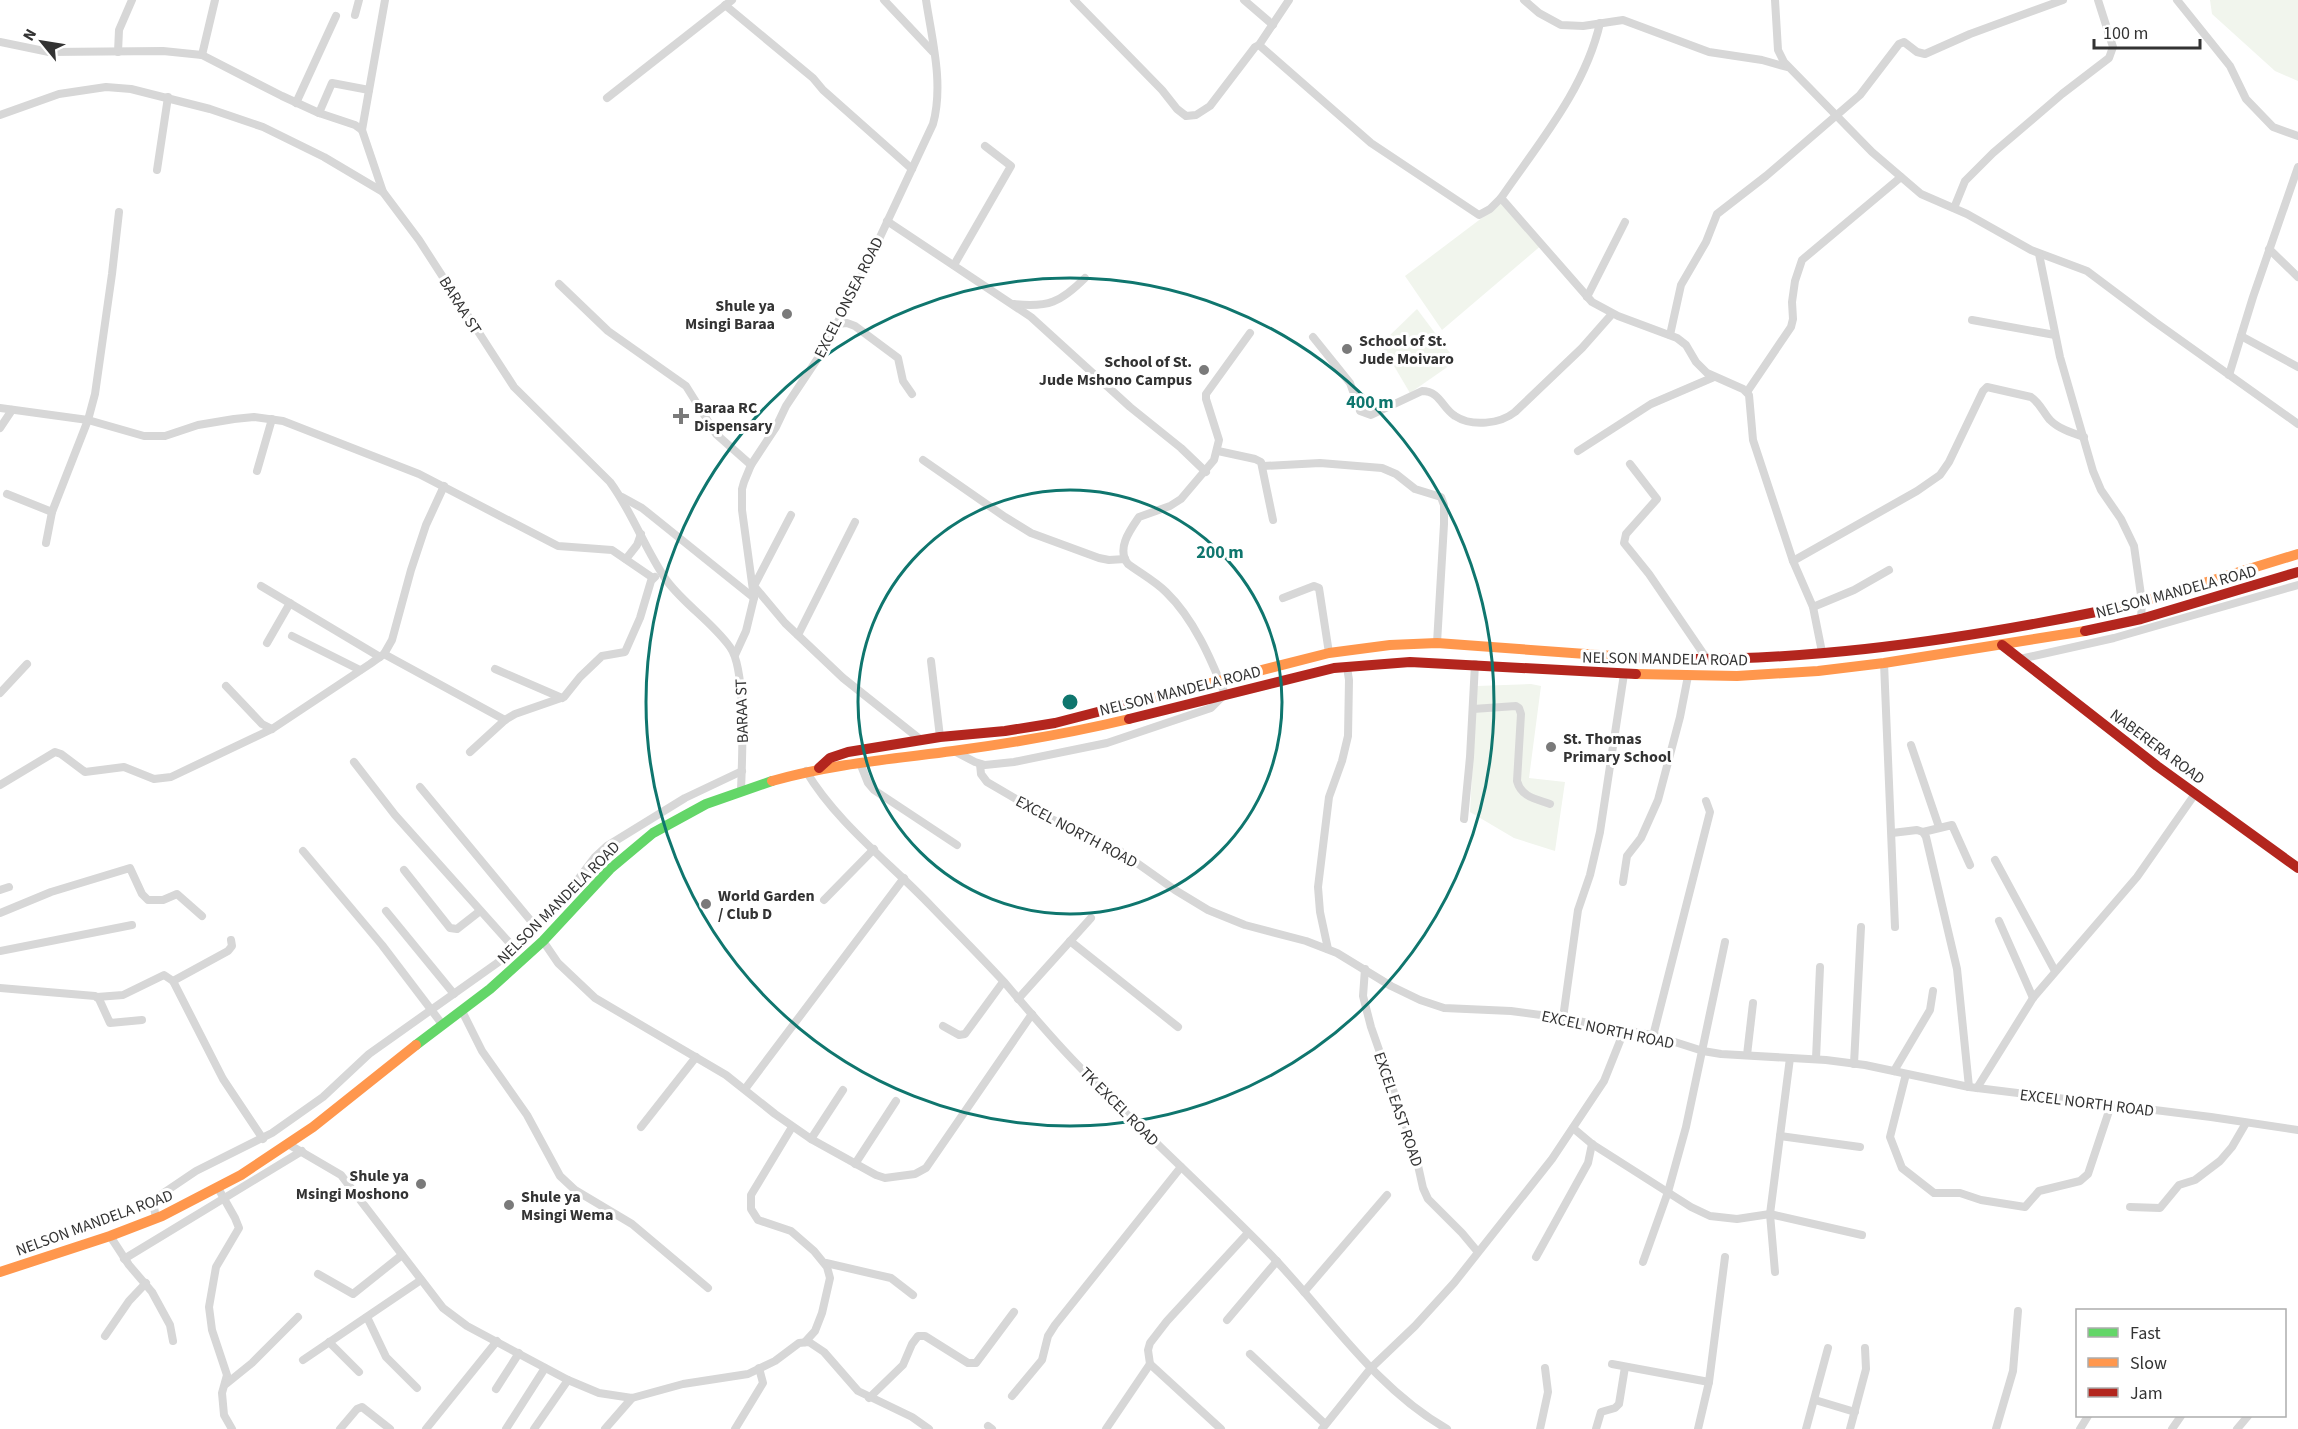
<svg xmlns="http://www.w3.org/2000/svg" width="2298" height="1429" font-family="'Source Sans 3',sans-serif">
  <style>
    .green { fill: #f1f5ed }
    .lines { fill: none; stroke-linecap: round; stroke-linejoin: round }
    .street { stroke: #d7d7d7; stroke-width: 8 }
    .fast { stroke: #63d668; stroke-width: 10 }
    .slow { stroke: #ff974d; stroke-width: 10 }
    .jam { stroke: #b3261e; stroke-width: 10 }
    .ring { fill: none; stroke: #0f766e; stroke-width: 3 }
    .poi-dot { fill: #7a7a7a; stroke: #fff; stroke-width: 2 }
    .labels { text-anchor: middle; stroke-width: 6; stroke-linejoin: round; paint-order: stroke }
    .street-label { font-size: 16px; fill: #333; stroke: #fff }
    .poi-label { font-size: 16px; font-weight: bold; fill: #333; stroke: #fff; text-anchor: start }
    .centre { fill: #0f766e; stroke: #fff; stroke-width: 3 }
    .ring-label { font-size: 18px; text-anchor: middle; font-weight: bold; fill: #0f766e; stroke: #fff; stroke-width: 6; stroke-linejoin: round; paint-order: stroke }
  </style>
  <rect width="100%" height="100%" fill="#fff"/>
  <g class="green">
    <path d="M 2210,0 L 2298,0 L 2298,81 L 2275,71 L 2212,14 Z"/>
    <path d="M 1503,202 L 1543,244 L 1442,330 L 1405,276 Z"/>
    <path d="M 1417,309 L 1456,361 L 1410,393 L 1381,344 Z"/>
    <path d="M 1531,684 L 1541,686 L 1529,778 L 1565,782 L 1555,851 L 1514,838 L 1470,812 L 1477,686 Z"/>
  </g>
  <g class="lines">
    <g class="street">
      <path d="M 884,0 L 933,52"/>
      <path d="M 1074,0 L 1162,90 L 1177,109 L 1186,116 L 1196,115 L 1210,106 L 1255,47 L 1259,45 L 1371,143 L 1479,215 L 1490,209 L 1501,198 C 1538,144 1585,89 1600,23"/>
      <path d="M 1244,0 L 1273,25"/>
      <path d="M 1524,0 L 1539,13 L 1561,25 L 1583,26 L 1623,20 L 1709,52 L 1762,60 L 1787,67"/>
      <path d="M 1775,0 L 1778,50 L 1784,62 L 1872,152 L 1921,194 L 1967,214 L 2031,250 L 2087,271 L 2155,322 L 2298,424"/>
      <path d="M 2177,0 L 2230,66 L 2246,99 L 2273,127 L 2298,136"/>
      <path d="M 725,5 L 813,78 L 823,90 L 912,169"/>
      <path d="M 355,15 L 359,0"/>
      <path d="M 0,42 L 49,52 L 163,51 L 202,55 L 282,96 L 319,113 L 355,125 L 362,130 L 383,192 L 419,240 L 514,387 L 610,482 C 633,513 645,550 667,581 C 685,605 712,622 730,647 C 747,670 742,760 741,791"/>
      <path d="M 1259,45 L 1289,0"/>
      <path d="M 118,52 L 119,30 L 132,0"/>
      <path d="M 202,55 L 215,0"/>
      <path d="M 607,98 L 732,0"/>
      <path d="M 296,103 L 336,16"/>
      <path d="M 319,113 L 332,83 L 369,90"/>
      <path d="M 0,115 L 59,94 L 106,87 L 131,89 L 210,109 L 263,127 L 324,157 L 383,192"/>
      <path d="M 362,130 L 385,0"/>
      <path d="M 157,170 L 168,97"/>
      <path d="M 1501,198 L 1592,302 L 1618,316 L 1677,338 L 1686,345 L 1696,362 L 1707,373 L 1743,389 L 1749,395 L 1753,440 L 1793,561 L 1813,607 L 1822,652"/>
      <path d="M 1954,208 L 1965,181 L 1993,153 L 2062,94 L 2109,58 L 2113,47 L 2098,0"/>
      <path d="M 887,221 L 1031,317 L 1130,407 L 1181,448 L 1206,472"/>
      <path d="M 2269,249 L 2298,277"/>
      <path d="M 2039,254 L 2060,357 L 2093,471 L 2101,490 L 2121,519 L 2134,546 L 2142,602 L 2141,619"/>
      <path d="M 954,265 L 1011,166 L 985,146"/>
      <path d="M 559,284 L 608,331 L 686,386 L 716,434 L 751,465"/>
      <path d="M 1587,297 L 1625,222"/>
      <path d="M 1014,304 C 1048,308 1061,302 1085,278"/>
      <path d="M 1972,320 L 2055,335"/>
      <path d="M 837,324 L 847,323 L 855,326 L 898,358 L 903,381 L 912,394"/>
      <path d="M 1670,335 L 1681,285 L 1706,242 L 1717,214 L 1766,176 L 1860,95 L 1899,44 L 1904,42 L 1917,52 L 1925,54 L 1970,34 L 2063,0"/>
      <path d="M 2241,336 L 2298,367"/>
      <path d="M 1313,337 L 1350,383 L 1360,411 L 1371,415 L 1422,391 C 1440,391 1442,408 1455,416 C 1472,427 1500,424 1515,412 L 1582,348 L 1612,314"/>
      <path d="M 2229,375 L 2253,297 L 2298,167"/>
      <path d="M 1747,392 L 1791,327 L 1793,319 L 1792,302 L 1795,281 L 1802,260 L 1901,177"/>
      <path d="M 0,408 L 88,420 L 144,436 L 165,436 L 198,425 L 234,419 L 254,417 L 283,421 L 419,474 L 558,546 L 612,550 L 653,578"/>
      <path d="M 0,428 L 12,410"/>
      <path d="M 1218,451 L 1255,459 L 1261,462 L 1273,520"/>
      <path d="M 1578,451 L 1651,404 L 1714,377"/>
      <path d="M 923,460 L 1005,517 L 1031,533 L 1099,558 L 1109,560 L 1125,559"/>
      <path d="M 1630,464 L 1657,499 L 1626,534 L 1624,543 L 1649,574 L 1707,659"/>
      <path d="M 1263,466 L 1320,463 L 1382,468 L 1396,474 L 1415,489 L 1441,497 L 1444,505 L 1444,524 L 1437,643"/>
      <path d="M 257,471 L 272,419"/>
      <path d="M 7,494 L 52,512"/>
      <path d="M 622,497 L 642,508 L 754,598"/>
      <path d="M 791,515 L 754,586 L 785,623 L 843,678 L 921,740"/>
      <path d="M 46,543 L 52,512 L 88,420 L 95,394 L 112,274 L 119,212"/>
      <path d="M 626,559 L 637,545 L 641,534"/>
      <path d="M 1793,561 L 1917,491 L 1940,475 L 1949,462 L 1983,391 L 1987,387 L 2031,397 C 2040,403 2043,412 2050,420 C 2059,429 2072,433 2084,437"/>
      <path d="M 261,586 L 380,657"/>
      <path d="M 1283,598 L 1314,586 L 1319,588 L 1329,653"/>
      <path d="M 1813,607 L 1854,590 L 1889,570"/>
      <path d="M 798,635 L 855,522"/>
      <path d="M 292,636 L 360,670"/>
      <path d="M 267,643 L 290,603"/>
      <path d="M 384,654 L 505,720"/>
      <path d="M 735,655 L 746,631 L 754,598 L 742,510 L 742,489 L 744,482 L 751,465 L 776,427 L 786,406 L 824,349 L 866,267 L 933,124 C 944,84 932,40 926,0"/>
      <path d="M 2020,659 L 2114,638 L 2298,585"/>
      <path d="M 931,661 L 940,737"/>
      <path d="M 1884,663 L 1895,927"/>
      <path d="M 495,669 L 562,698"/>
      <path d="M 226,686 L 262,724 L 272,729"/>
      <path d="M 0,693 L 27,664"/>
      <path d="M 1473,709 L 1516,706 L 1519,708 L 1521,714 L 1517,781 C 1521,797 1536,799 1550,804"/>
      <path d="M 1911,745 L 1939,827"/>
      <path d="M 954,751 L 975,762 L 985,765 L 1014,762 L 1107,743 L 1211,708 L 1225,694 C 1211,659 1194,619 1166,592 C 1155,581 1140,573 1128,564 C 1116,549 1130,530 1139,517 L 1170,506 L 1181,499 L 1214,460 L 1219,440 L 1206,399 L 1206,394 L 1250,333"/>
      <path d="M 470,752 L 505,720 L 515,714 L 564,697 L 580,677 L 602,656 L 625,652 L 640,618 L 651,581 L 655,577"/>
      <path d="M 354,762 L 395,815 L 515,949"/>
      <path d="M 860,763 L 868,783 L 874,790 L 957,845"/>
      <path d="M 980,764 L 981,774 L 987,782 L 1047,817 L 1120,851 L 1175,890 L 1208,910 L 1245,925 L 1306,941 L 1337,953 L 1391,986 L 1420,1000 L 1444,1008 L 1511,1011 L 1563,1018 L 1656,1036 L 1703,1051 L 1721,1054 L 1826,1060 L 1865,1065 L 1969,1087 L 2211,1117 L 2298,1130"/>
      <path d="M 806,771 C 836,822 890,863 931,906 C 956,932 981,957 1005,983 C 1027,1009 1049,1035 1072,1059 C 1135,1125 1203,1186 1267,1251 C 1326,1311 1372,1386 1447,1429"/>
      <path d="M 0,785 L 55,752 L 61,754 L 85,772 L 124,767 L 154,779 L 171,777 L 272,729 L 370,664 L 384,654 L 392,640 L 411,570 L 426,525 L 444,486"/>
      <path d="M 420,787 L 536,927"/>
      <path d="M 1464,819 L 1470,757 L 1475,664"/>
      <path d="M 1923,832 L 1952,825 L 1970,865"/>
      <path d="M 1892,833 L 1917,830 L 1923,832 L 1926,837 L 1957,969 L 1969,1087"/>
      <path d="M 303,851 L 382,945 L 442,1024"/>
      <path d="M 1995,860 L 2055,971"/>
      <path d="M 404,870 L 450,928 L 457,929 L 480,911"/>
      <path d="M 1623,882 L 1627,856 L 1641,838 L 1658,800 L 1680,717 L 1688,676"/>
      <path d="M 0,890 L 9,887"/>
      <path d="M 824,900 L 874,849"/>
      <path d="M 386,911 L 454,994"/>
      <path d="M 0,913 L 51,892 L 130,868 L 142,894 L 148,900 L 163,900 L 177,894 L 202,916"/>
      <path d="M 1999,921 L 2033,998"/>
      <path d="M 543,941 L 558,963 L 595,998 L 726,1075 L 775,1114 L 811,1139 L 876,1175 L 885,1178 L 915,1174 L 926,1168 L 1032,1014"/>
      <path d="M 1070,941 L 1178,1027"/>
      <path d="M 1328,949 L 1320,912 L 1318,887 L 1329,797 L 1342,761 L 1348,736 L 1349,680 L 1347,667"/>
      <path d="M 0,951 L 132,925"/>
      <path d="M 1365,969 L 1363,996 L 1371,1027 L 1415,1152 L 1423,1188 L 1428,1199 L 1462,1233 L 1477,1251"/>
      <path d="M 173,981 L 228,951 L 232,946 L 231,940"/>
      <path d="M 0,988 L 95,996 L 99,999 L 110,1023 L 142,1020"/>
      <path d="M 97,997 L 123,995 L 164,975 L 173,981 L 223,1079 L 263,1139"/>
      <path d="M 1018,999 L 1091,918"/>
      <path d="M 462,1011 L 482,1051 L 527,1115 L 560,1176 L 575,1190 L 632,1224 L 708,1288"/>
      <path d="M 1563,1018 L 1578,910 L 1590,875 L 1600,832 L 1624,674"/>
      <path d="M 943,1026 L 959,1035 L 965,1034 L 1003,982"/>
      <path d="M 1653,1036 L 1710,812 L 1706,801"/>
      <path d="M 1747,1055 L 1753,1003"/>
      <path d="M 1816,1059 L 1820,967"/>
      <path d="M 1854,1064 L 1861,927"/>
      <path d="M 1894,1071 L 1930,1010 L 1933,991"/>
      <path d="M 1906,1074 L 1890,1137 L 1902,1168 L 1934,1193 L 1960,1193 L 1981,1200 L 2025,1207 L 2039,1191 L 2080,1181 L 2088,1174 L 2111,1105"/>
      <path d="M 1977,1088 L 2033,998 L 2137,877 L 2195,794"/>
      <path d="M 745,1089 L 904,878"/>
      <path d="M 641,1127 L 696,1057"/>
      <path d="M 792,1127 L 751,1195 L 751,1209 L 758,1220 L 791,1231 L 814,1251 L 827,1267 L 830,1278 L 822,1313 L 815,1331 L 805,1342"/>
      <path d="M 1573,1128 L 1592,1144 L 1691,1207 L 1710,1216 L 1737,1219 L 1770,1214 L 1862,1235"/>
      <path d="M 1780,1136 L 1860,1147"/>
      <path d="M 811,1139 L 843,1090"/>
      <path d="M 288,1144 L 341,1175 L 443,1308 L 467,1326 L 568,1380 L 599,1393 L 632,1398 L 683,1384 L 748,1374 L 775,1361 L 799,1343 L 809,1342 L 824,1352 L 858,1391 L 912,1417 L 929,1429"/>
      <path d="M 855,1164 L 896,1101"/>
      <path d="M 218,1188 L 235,1218 L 239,1228 L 216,1267 L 209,1307 L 212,1330 L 227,1375 L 222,1393 L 224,1415 L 232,1429"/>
      <path d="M 2130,1207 L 2160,1208 L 2179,1185 L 2195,1180 L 2220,1161 L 2232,1147 L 2246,1123"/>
      <path d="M 156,1218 L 153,1202 L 156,1198 L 196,1171 L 272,1133 L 323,1097 L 369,1054 L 500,961 L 564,898 L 595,857 L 607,846 L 685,798 L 742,771"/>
      <path d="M 110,1236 L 129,1265 L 152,1292 L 170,1325 L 173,1341"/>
      <path d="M 1536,1257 L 1588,1163 L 1592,1144"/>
      <path d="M 124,1259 L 302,1151"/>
      <path d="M 1643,1262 L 1668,1192 L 1686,1127 L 1725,942"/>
      <path d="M 826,1263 L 891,1278 L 913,1295"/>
      <path d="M 1775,1272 L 1770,1214 L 1790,1058"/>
      <path d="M 318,1274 L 353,1294 L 402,1255"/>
      <path d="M 1304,1292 L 1387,1195"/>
      <path d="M 367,1317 L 386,1357 L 417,1388"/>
      <path d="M 1227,1320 L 1277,1261"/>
      <path d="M 105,1336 L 129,1301 L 146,1283"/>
      <path d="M 329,1342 L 359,1372"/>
      <path d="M 1250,1354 L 1325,1424"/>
      <path d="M 303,1360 L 421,1280"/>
      <path d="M 1150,1364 L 1221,1429"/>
      <path d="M 1612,1364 L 1709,1382"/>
      <path d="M 226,1384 L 252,1363 L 298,1317"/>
      <path d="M 496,1389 L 519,1353"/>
      <path d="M 1012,1396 L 1042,1360 L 1048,1336 L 1055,1325 L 1181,1167"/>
      <path d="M 869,1398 L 903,1365 L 912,1344 L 918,1336 L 925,1336 L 968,1363 L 976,1363 L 1014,1312"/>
      <path d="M 1815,1400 L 1855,1412"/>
      <path d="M 988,1426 L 992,1429"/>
      <path d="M 340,1429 L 357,1409 L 362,1407 L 390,1429"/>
      <path d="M 426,1429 L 497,1341"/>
      <path d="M 506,1429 L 545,1368"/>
      <path d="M 534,1429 L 568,1380"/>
      <path d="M 605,1429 L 632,1398"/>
      <path d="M 735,1429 L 763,1383 L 759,1368"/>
      <path d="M 1106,1429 L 1150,1364 L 1148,1350 L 1150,1343 L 1167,1321 L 1248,1233"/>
      <path d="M 1322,1429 L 1371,1368 L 1415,1326 L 1454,1283 L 1552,1159 L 1604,1081 L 1624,1031"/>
      <path d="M 1540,1429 L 1548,1392 L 1545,1368"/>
      <path d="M 1596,1429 L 1601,1412 L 1615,1408 L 1619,1404 L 1625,1367"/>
      <path d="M 1698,1429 L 1709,1382 L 1725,1257"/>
      <path d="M 1806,1429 L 1828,1348"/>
      <path d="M 1850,1429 L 1866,1369 L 1865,1348"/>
      <path d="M 1996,1429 L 2013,1371 L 2018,1311"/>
      <path d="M 2080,1429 L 2088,1416"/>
      <path d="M 2172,1429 L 2181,1416"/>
      <path d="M 2237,1429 L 2248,1416"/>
    </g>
    <path class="fast" d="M 416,1045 L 490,989 L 543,941 L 610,869 L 653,833 L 706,804 L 772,781"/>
    <g class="slow">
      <path d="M 2101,611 L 2142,602 L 2298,554"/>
      <path d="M 1636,674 L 1737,676 L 1818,671 L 1884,663 L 2085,631"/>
      <path d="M 1140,701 L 1329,653 L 1390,645 L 1437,643 L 1627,657"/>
      <path d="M 772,781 C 832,764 892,759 953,751 C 1012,743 1071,733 1129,719"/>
      <path d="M 0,1272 L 110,1236 L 162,1216 L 241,1175 L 313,1127 L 416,1045"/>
    </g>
    <g class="jam">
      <path d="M 2085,631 L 2141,619 L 2298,572"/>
      <path d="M 2002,645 L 2157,766 L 2298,868"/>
      <path d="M 1627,657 C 1783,666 1948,642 2101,611"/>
      <path d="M 1129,719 L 1334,668 L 1410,662 L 1636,674"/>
      <path d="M 819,768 L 830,758 L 848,752 L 940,737 L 1005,731 L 1055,723 L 1140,701"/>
    </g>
  </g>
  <g class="ring">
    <circle cx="1070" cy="702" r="212"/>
    <circle cx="1070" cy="702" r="424"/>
  </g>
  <g class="poi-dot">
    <circle cx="787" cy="314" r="6"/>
    <circle cx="1347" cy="349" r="6"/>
    <circle cx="1204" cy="370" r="6"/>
    <path d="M678 407h6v6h6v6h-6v6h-6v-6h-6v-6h6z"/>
    <circle cx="1551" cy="747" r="6"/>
    <circle cx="706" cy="904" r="6"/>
    <circle cx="421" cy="1184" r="6"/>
    <circle cx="509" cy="1205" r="6"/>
  </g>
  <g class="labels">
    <g class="street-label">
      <text transform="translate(848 297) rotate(-63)" y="6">EXCEL ONSEA ROAD</text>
      <text transform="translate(461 305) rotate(58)" y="6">BARAA ST</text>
      <text transform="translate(2176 591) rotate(-15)" y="6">NELSON MANDELA ROAD</text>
      <text transform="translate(1665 658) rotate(1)" y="6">NELSON MANDELA ROAD</text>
      <text transform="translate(1180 690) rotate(-14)" y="6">NELSON MANDELA ROAD</text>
      <text transform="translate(741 711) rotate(-92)" y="6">BARAA ST</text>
      <text transform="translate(2158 746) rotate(37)" y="6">NABERERA ROAD</text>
      <text transform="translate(1077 831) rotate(28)" y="6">EXCEL NORTH ROAD</text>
      <text transform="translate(558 902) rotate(-45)" y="6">NELSON MANDELA ROAD</text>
      <text transform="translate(1608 1029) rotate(12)" y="6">EXCEL NORTH ROAD</text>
      <text transform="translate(2087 1102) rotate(7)" y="6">EXCEL NORTH ROAD</text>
      <text transform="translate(1120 1106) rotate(45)" y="6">TK EXCEL ROAD</text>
      <text transform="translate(1399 1109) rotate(71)" y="6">EXCEL EAST ROAD</text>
      <text transform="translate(94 1222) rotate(-20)" y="6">NELSON MANDELA ROAD</text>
    </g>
    <g class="poi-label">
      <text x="775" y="311" text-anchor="end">Shule ya<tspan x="775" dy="18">Msingi Baraa</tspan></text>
      <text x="1359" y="346">School of St.<tspan x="1359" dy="18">Jude Moivaro</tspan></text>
      <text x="1192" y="367" text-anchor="end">School of St.<tspan x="1192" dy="18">Jude Mshono Campus</tspan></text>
      <text x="694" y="413">Baraa RC<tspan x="694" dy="18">Dispensary</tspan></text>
      <text x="1563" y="744">St. Thomas<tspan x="1563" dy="18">Primary School</tspan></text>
      <text x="718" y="901">World Garden<tspan x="718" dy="18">/ Club D</tspan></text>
      <text x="409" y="1181" text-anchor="end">Shule ya<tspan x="409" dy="18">Msingi Moshono</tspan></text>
      <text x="521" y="1202">Shule ya<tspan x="521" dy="18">Msingi Wema</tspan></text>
    </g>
  </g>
  <circle cx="1070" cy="702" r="9" class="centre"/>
  <g class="ring-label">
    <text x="1370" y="408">400 m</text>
    <text x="1220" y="558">200 m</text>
  </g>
  <rect x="2076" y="1309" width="210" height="108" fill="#ffffff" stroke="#adadad" stroke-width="1.5"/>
  <rect x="2088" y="1328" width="30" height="9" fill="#63d668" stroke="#adadad" stroke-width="1.5"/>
  <text x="2130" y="1339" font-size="18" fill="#333333">Fast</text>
  <rect x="2088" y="1358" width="30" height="9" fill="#ff974d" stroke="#adadad" stroke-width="1.5"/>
  <text x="2130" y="1369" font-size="18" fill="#333333">Slow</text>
  <rect x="2088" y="1388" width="30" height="9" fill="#b3261e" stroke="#adadad" stroke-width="1.5"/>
  <text x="2130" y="1399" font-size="18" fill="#333333">Jam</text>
  <g transform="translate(42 42) rotate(300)" stroke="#ffffff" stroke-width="4.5" paint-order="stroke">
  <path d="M0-4.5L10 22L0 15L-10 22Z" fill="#333333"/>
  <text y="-9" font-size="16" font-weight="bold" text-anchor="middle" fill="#333333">N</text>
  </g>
  <path d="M2094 39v9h106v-9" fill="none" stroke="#333333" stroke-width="3"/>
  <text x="2103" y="39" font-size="18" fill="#333333" stroke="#ffffff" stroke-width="4.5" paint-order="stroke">100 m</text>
</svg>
